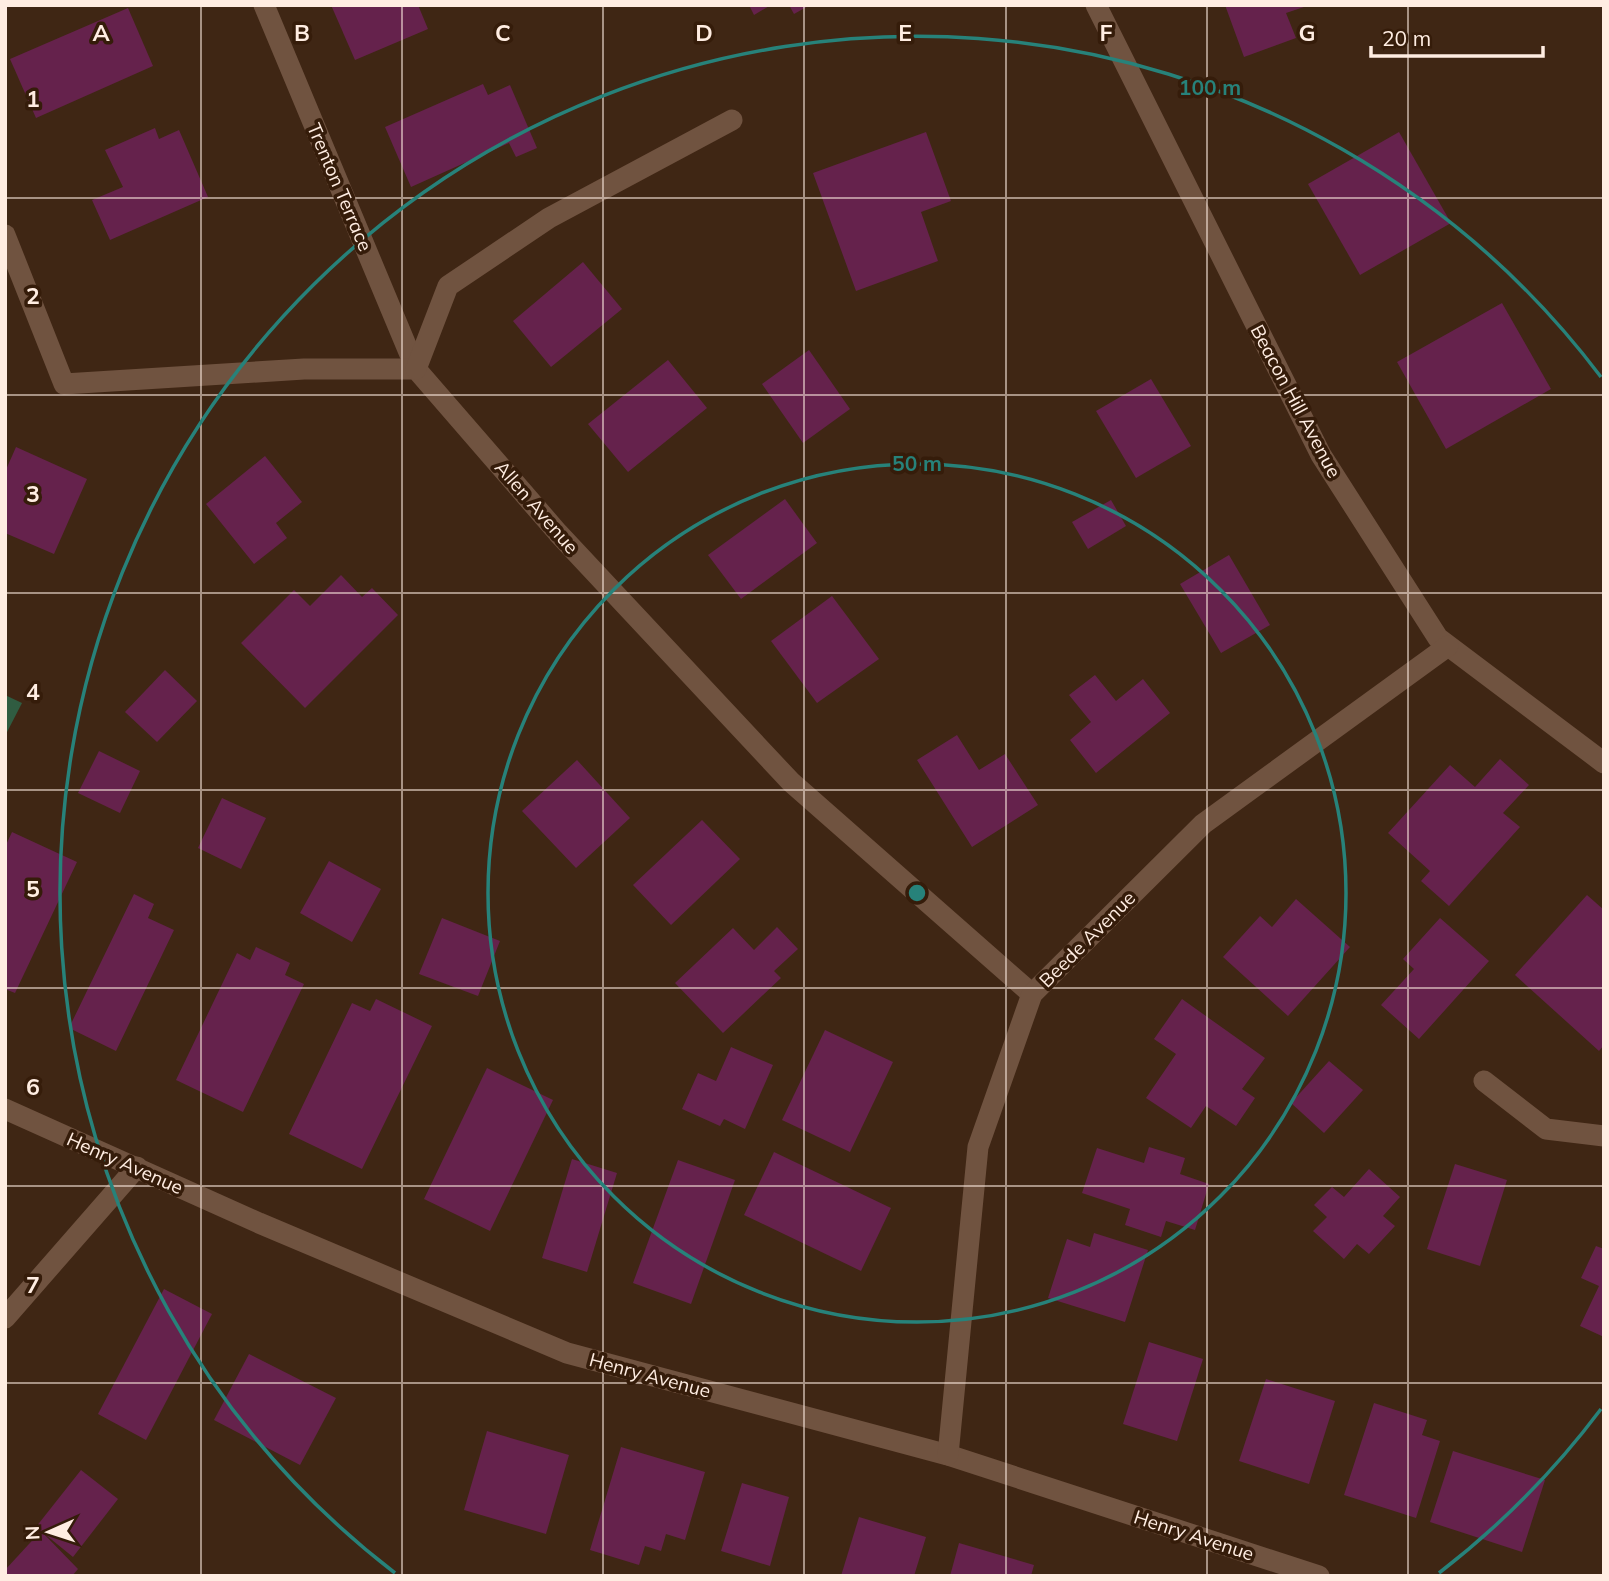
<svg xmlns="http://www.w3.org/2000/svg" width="1609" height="1581" font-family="Mulish,sans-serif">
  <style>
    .green { fill: #305c41 }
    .building { fill: #65224c }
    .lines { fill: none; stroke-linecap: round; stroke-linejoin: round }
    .street { stroke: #705340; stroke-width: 21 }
    .grid { fill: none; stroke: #ffede2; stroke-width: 2; stroke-opacity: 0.55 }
    .ring { fill: none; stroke: #27827a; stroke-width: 3.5 }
    .labels { text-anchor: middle; stroke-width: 7; stroke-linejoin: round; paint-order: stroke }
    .street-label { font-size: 19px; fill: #ffede2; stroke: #351c0a }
    .grid-label { font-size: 23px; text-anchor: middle; font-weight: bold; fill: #ffede2; stroke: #351c0a; stroke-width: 7; stroke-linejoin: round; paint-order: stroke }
    .centre { fill: #27827a; stroke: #351c0a; stroke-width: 3.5 }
    .ring-label { font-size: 21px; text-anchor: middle; font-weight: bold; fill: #27827a; stroke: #351c0a; stroke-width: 7; stroke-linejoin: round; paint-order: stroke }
  </style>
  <rect width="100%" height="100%" fill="#3f2614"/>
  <path class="green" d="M 5,695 L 22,703 L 5,736 Z"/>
  <g class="building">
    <path d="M 331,5 L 418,5 L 428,29 L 355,60 Z"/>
    <path d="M 749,5 L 771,5 L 754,15 Z"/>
    <path d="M 789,5 L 810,5 L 794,14 Z"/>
    <path d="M 1225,5 L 1307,5 L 1307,6 L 1286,13 L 1296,38 L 1244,57 Z"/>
    <path d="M 128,8 L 153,66 L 36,118 L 10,59 Z"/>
    <path d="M 483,84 L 488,95 L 510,85 L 537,148 L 516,157 L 509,143 L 411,187 L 385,127 Z"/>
    <path d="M 155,128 L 159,139 L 179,130 L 208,197 L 110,240 L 92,200 L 123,187 L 105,150 Z"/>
    <path d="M 926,132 L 951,201 L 921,212 L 938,261 L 856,291 L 813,173 Z"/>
    <path d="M 1399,132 L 1451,223 L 1360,275 L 1308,184 Z"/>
    <path d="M 583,262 L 622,309 L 551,367 L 513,321 Z"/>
    <path d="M 1502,303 L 1551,389 L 1446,449 L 1397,362 Z"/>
    <path d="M 809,350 L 850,409 L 803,443 L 762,384 Z"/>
    <path d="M 668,360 L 707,408 L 628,472 L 588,424 Z"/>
    <path d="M 1151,379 L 1191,446 L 1136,478 L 1096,411 Z"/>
    <path d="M 16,447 L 87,479 L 54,554 L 5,533 L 5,472 Z"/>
    <path d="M 265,456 L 302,502 L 276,523 L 287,538 L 254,564 L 206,504 Z"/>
    <path d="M 785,499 L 817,543 L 741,599 L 708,555 Z"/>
    <path d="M 1111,500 L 1126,526 L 1088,549 L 1072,522 Z"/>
    <path d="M 1229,555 L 1270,625 L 1221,653 L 1180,584 Z"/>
    <path d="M 341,575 L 362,597 L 372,588 L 398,615 L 305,708 L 241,643 L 294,590 L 310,606 Z"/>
    <path d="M 832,596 L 879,659 L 817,703 L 771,641 Z"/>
    <path d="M 165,670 L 197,701 L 157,742 L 125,712 Z"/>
    <path d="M 1095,675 L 1116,701 L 1143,679 L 1170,713 L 1096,773 L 1070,740 L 1091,722 L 1069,695 Z"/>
    <path d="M 957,735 L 979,770 L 1005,754 L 1038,805 L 972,847 L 917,760 Z"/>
    <path d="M 99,751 L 140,771 L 120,813 L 78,793 Z"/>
    <path d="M 1500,759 L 1529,785 L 1503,813 L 1520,827 L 1449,906 L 1421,881 L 1430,871 L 1388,833 L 1450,765 L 1475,787 Z"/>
    <path d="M 577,760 L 630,818 L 576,868 L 522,811 Z"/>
    <path d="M 222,798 L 266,818 L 241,869 L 198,848 Z"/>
    <path d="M 702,820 L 740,859 L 671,925 L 633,885 Z"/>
    <path d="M 12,832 L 77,862 L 15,993 L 5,989 L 5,847 Z"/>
    <path d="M 329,861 L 381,889 L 352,942 L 300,913 Z"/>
    <path d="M 134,894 L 154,904 L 148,918 L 174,930 L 116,1051 L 69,1028 Z"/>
    <path d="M 1587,895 L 1604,910 L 1604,1045 L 1599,1051 L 1515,975 Z"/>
    <path d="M 1296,899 L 1350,947 L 1288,1016 L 1223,957 L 1260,916 L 1272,927 Z"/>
    <path d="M 442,918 L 500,941 L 478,996 L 419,974 Z"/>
    <path d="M 1440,918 L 1489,961 L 1419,1039 L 1381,1005 L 1414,969 L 1403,959 Z"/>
    <path d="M 777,927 L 798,949 L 774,971 L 781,978 L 723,1033 L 675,983 L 733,928 L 754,950 Z"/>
    <path d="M 256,947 L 290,963 L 285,975 L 304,984 L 243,1112 L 176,1080 L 237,953 L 250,960 Z"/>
    <path d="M 376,999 L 432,1026 L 362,1169 L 289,1134 L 352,1003 L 370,1011 Z"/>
    <path d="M 1182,999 L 1265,1058 L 1242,1089 L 1255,1098 L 1236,1126 L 1206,1106 L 1191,1128 L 1146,1098 L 1176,1054 L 1154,1039 Z"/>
    <path d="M 825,1030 L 893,1062 L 850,1152 L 782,1120 Z"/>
    <path d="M 731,1047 L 773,1065 L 745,1129 L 724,1119 L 720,1126 L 682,1109 L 698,1073 L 716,1081 Z"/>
    <path d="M 1329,1061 L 1363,1090 L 1324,1133 L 1291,1103 Z"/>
    <path d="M 487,1068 L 553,1100 L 490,1231 L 424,1199 Z"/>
    <path d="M 1149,1147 L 1185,1158 L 1180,1174 L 1209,1184 L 1195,1230 L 1166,1221 L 1161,1237 L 1125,1225 L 1130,1209 L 1082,1193 L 1097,1148 L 1144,1163 Z"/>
    <path d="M 774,1152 L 891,1208 L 861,1271 L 744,1215 Z"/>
    <path d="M 572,1159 L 617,1173 L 587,1272 L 542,1258 Z"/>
    <path d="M 678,1160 L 735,1180 L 691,1304 L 633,1283 Z"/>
    <path d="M 1455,1164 L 1507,1180 L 1480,1266 L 1427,1249 Z"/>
    <path d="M 1369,1169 L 1400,1197 L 1383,1216 L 1395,1226 L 1369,1254 L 1357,1244 L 1344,1259 L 1313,1231 L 1327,1217 L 1314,1205 L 1332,1187 L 1344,1197 Z"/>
    <path d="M 1094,1233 L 1148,1250 L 1125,1322 L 1048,1298 L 1067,1239 L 1090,1247 Z"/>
    <path d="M 1596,1246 L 1604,1249 L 1604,1337 L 1580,1326 L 1599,1286 L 1581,1278 Z"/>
    <path d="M 164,1289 L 212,1314 L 146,1440 L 98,1414 Z"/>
    <path d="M 1149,1342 L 1203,1359 L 1177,1441 L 1123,1424 Z"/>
    <path d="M 249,1354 L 336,1398 L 300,1465 L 214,1420 Z"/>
    <path d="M 1266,1379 L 1335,1401 L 1309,1484 L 1239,1461 Z"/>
    <path d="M 1374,1403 L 1427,1420 L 1422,1435 L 1440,1441 L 1416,1518 L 1344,1495 Z"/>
    <path d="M 487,1431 L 569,1455 L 546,1534 L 464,1510 Z"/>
    <path d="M 621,1447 L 705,1472 L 685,1540 L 666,1534 L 661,1551 L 645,1546 L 639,1565 L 590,1550 Z"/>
    <path d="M 1453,1451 L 1545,1480 L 1522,1552 L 1430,1522 Z"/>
    <path d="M 81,1470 L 118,1499 L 73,1557 L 36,1527 Z"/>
    <path d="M 742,1483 L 789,1497 L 770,1566 L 721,1551 Z"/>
    <path d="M 859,1517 L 926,1537 L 914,1576 L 841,1576 Z"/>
    <path d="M 41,1531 L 78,1569 L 72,1576 L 5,1576 L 5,1570 Z"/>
    <path d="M 959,1543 L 1034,1565 L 1031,1576 L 950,1576 Z"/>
  </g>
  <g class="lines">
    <g class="street">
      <path d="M 264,5 L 416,369"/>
      <path d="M 1096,5 L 1321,455 L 1438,638 L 1604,763"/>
      <path d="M 5,235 L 64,384 L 304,369 L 416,369 L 558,533 L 791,782 L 1032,994"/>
      <path d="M 416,369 L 448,286 L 549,218 L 732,120"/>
      <path d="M 1484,1081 L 1546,1129 L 1604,1136"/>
      <path d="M 5,1109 L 259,1223 L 567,1353 L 948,1455 L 1319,1576"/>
      <path d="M 5,1318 L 137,1167"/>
      <path d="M 948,1455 L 978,1147 L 1032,994 L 1203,824 L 1448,646"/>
    </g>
  </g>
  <path class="grid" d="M 201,5 L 201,1576M 402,5 L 402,1576M 603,5 L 603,1576M 804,5 L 804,1576M 1006,5 L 1006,1576M 1207,5 L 1207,1576M 1408,5 L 1408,1576M 5,198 L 1604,198M 5,395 L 1604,395M 5,593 L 1604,593M 5,790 L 1604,790M 5,988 L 1604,988M 5,1186 L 1604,1186M 5,1383 L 1604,1383"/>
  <g class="ring">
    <circle cx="917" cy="893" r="429"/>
    <path d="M1601 1409A857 857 0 0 1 1439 1573M395 1573A857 857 0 1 1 1601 377"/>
  </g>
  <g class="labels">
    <g class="street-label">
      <text transform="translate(340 187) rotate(67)" y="7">Trenton Terrace</text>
      <text transform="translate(1296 401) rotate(62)" y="7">Beacon Hill Avenue</text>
      <text transform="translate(537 507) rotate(49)" y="7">Allen Avenue</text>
      <text transform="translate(1087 939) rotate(-45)" y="7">Beede Avenue</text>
      <text transform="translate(125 1163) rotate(24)" y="7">Henry Avenue</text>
      <text transform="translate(650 1375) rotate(15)" y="7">Henry Avenue</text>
      <text transform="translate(1194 1535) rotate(18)" y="7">Henry Avenue</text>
    </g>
  </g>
  <g class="grid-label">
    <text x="101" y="41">A</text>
    <text x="302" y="41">B</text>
    <text x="503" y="41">C</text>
    <text x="704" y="41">D</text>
    <text x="905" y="41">E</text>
    <text x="1106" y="41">F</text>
    <text x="1307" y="41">G</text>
    <text x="33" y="107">1</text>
    <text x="33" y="304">2</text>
    <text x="33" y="502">3</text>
    <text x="33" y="700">4</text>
    <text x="33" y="897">5</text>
    <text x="33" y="1095">6</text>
    <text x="33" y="1293">7</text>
  </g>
  <circle cx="917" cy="893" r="10" class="centre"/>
  <g class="ring-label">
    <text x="1210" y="95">100 m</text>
    <text x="917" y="471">50 m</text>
  </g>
  <rect width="1609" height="1581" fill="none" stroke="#ffede2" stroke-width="14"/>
  <g transform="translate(49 1532) rotate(267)" stroke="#351c0a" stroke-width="5" paint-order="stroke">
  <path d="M0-5L12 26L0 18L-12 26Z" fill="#ffede2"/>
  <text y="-10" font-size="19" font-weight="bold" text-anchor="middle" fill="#ffede2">N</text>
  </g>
  <path d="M1371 46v10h172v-10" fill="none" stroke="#ffede2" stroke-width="3.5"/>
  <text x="1382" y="46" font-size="21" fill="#ffede2" stroke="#351c0a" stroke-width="5" paint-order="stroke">20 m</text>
</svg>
